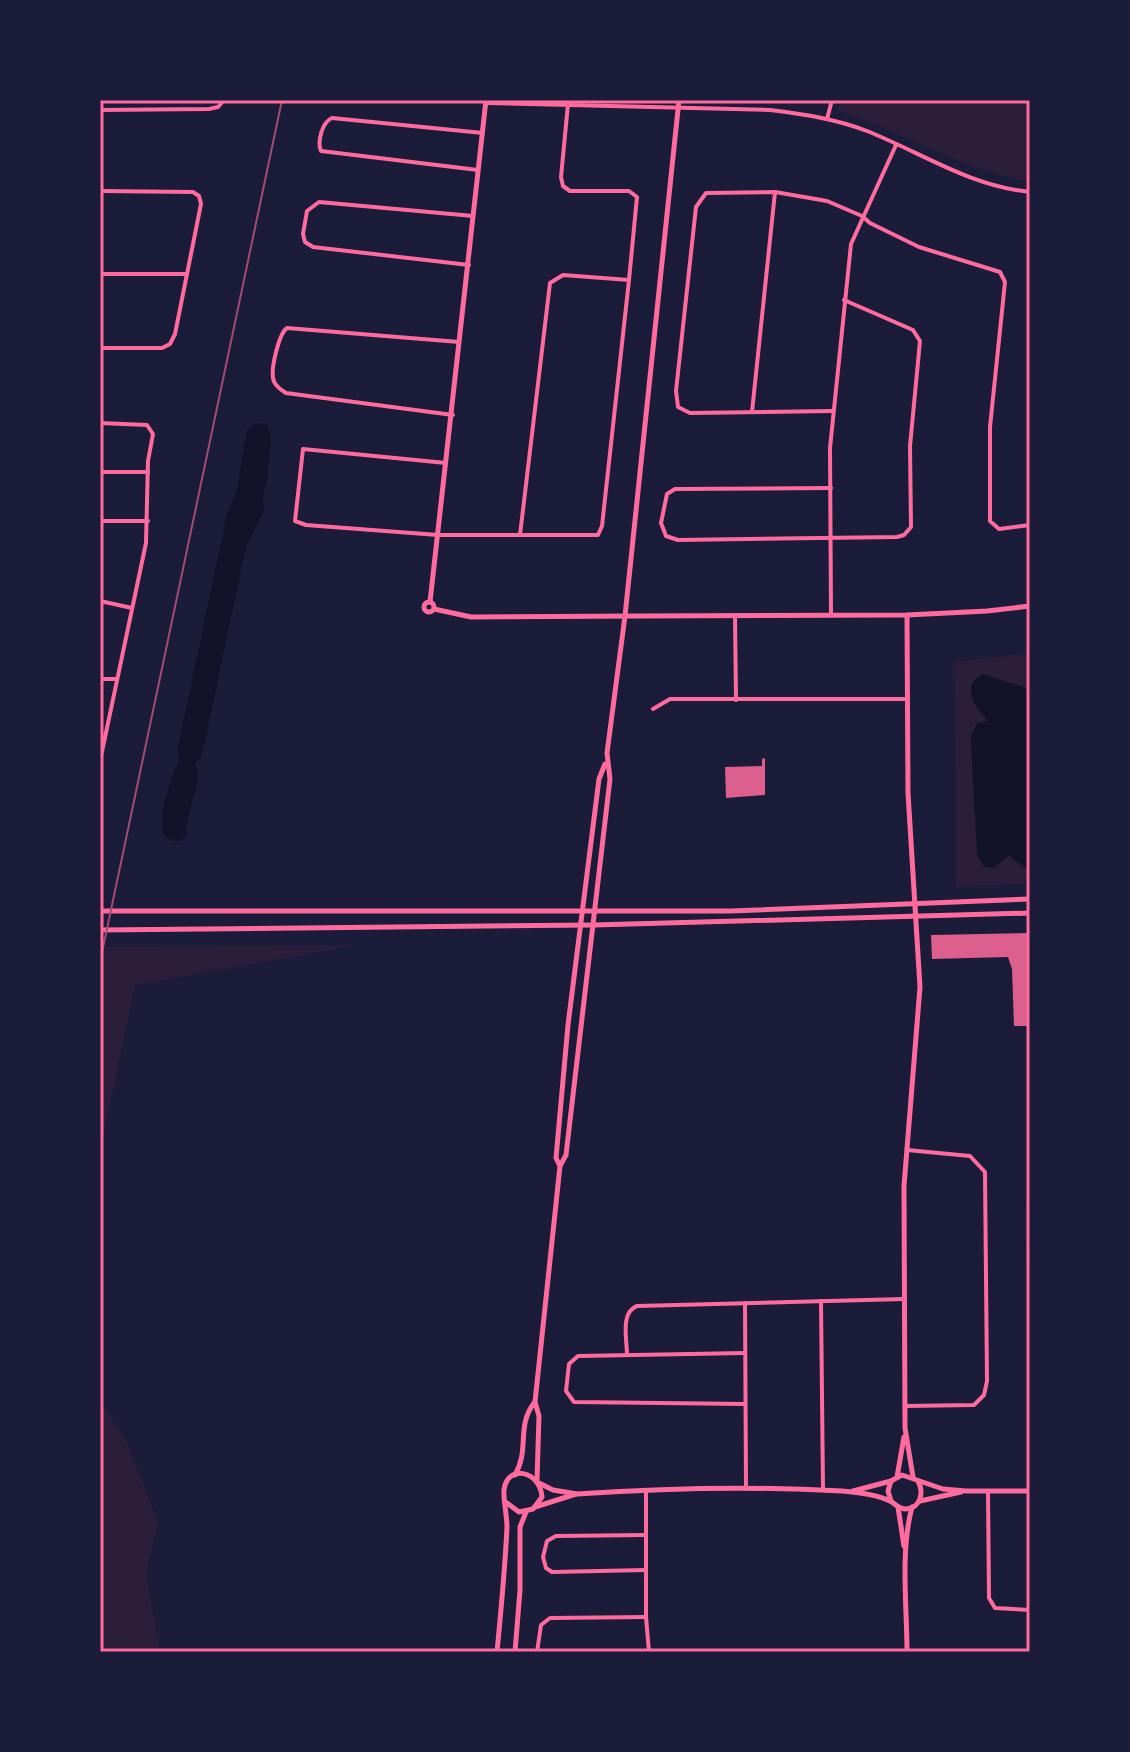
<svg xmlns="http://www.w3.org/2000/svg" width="1130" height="1752" font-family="Helvetica,sans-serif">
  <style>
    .green { fill: #2a1e3b }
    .water { fill: #12122b }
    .building { fill: #dd5f8e }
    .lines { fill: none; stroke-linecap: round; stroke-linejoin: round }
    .minor { stroke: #ff6b9d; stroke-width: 4 }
    .tertiary { stroke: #ff6b9d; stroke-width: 5 }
    .secondary { stroke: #ff6b9d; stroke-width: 5 }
    .rail { stroke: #a44b75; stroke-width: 2 }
    .neatline { fill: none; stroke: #ff6b9d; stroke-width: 3 }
  </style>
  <rect width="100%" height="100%" fill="#1b1b3a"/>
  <g class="green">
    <path d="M 841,100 L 1030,100 L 1030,181 C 961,172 904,131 838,111 Z"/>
    <path d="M 1030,653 L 1030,694 L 1023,687 L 983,674 L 989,722 L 971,736 L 974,810 L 1009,855 L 1030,872 L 1030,884 L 956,886 L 955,662 Z"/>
    <path d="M 359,945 L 135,985 L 100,1152 L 100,947 Z"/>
    <path d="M 1030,1146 L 1030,1403 L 1025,1215 Z"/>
    <path d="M 100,1402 L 125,1438 L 158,1522 L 146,1574 L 160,1652 L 100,1652 Z"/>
  </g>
  <g class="water">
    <path d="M 257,423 L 267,425 L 271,437 L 267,481 L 263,497 L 264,511 L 248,542 L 243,560 L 207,732 L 201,757 L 195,764 L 198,774 L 197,785 L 185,828 L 188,832 L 181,841 L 173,841 L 165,837 C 156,819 171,776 180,759 L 177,752 L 227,514 L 237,490 L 246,435 L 247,430 Z"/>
    <path d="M 983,674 L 1023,687 L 1030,694 L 1030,872 L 1009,855 L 994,868 L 984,867 L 977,855 L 971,736 L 977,723 L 988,721 C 976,708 959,686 983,674 Z"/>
  </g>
  <g class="building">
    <path d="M 765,758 L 765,795 L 726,798 L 725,767 L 762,766 L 762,759 Z"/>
    <path d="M 1030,933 L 1030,1026 L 1014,1026 L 1012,969 L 1008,957 L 932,959 L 931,935 Z"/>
  </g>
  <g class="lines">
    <g class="minor">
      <path d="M 485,103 L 770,110 C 803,114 836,119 867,131 C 922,153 970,186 1030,192"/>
      <path d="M 568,104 L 561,177 L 563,186 L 570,191 L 629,191 L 637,197 L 629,280"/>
      <path d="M 100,110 L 209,109 L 218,107 L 224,100"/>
      <path d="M 827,119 L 832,100"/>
      <path d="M 478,170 L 321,151 C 317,142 322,122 332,118 L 483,133"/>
      <path d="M 100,191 L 193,192 L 199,196 L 201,204 L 175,334 L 170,344 L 162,348 L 100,348"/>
      <path d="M 469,265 L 313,247 L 305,242 L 303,234 L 307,211 L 319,202 L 473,216"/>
      <path d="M 100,274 L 187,274"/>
      <path d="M 833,411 L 690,413 L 678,407 L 676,391 L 696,207 L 706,193 L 775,192 L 827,201 L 862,216 L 870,223 L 919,247 L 1000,272 L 1005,282 L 990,427 L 990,521 L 999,529 L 1030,525"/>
      <path d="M 752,412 L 775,192"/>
      <path d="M 453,415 L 286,393 C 280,389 274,385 273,378 C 271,368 279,333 287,328 L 459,342"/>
      <path d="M 100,423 L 147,425 L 153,434 L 148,461 L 146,543 L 100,761"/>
      <path d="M 446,463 L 303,449 L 295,521 L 306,525 L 438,535 L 598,535 L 602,526 L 629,280 L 563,275 L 550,283 L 520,535"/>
      <path d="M 100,472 L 148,472"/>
      <path d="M 831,488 L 675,489 L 667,494 L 661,523 L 666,536 L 678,540 L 897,537 L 904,535 L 911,527 L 910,446 L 920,341 L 913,330 L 844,300"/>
      <path d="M 100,521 L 148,521"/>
      <path d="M 100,601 L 132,608"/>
      <path d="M 831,613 L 830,448 L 851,244 L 896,145"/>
      <path d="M 735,615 L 736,700"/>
      <path d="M 100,679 L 117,679"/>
      <path d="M 653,709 L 670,699 L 907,699"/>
      <path d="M 821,1301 L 823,1490"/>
      <path d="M 745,1303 L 746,1487"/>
      <path d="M 627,1355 C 627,1340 620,1312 637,1306 L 904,1299"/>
      <path d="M 745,1404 L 574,1402 L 566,1391 L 569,1364 L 578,1356 L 745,1353"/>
      <path d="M 905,1406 L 974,1405 L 984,1395 L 987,1381 L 985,1172 L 970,1156 L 907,1150"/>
      <path d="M 646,1491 L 646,1617 L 649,1652"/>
      <path d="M 988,1491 L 989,1598 L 995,1608 L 1030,1610"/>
      <path d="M 646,1535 L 556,1536 L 547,1541 L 543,1557 L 546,1568 L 552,1572 L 646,1570"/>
      <path d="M 537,1652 L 541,1625 L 550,1618 L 646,1617"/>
    </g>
    <g class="tertiary">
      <path d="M 430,602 L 486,100"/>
      <circle cx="429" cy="607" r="5"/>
      <path d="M 434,609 L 471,617 L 638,616 L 907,615 L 987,611 L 1030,606"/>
      <path d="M 907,615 L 908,793 L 920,987 L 904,1186 L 905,1428 L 913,1477"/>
      <path d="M 897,1477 L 904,1437"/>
      <path d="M 539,1483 L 553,1490 L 577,1494 C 666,1488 753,1486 842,1491 C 856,1492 877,1495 890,1501 C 896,1504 898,1509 906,1509 C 921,1508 924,1492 918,1481"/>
      <path d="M 853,1491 L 891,1481 L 902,1475 L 943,1489 L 966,1491 L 1030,1491"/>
      <path d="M 891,1501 L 888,1491 L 891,1481"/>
      <path d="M 920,1501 L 961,1492"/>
      <path d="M 535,1507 L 576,1494"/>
      <path d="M 898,1507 L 904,1546"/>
      <path d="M 907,1652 C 907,1606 900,1552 912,1507"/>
    </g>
    <g class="secondary">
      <path d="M 100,911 L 730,911 L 1030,899"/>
      <path d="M 100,930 L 594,925 L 1030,913"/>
      <path d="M 560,1166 L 556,1158 L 568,1025 L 599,779 L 605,764"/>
      <path d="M 515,1475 C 530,1449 516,1427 534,1403"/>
      <path d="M 537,1480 L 539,1416 L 535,1402 L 560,1166 L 566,1155 L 610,779 L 607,753 L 625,616 L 679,100"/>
      <path d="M 497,1652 C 501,1611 505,1569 507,1527 C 507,1516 503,1498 504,1490 C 507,1464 540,1470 542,1497 L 533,1509 L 519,1512 L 507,1503"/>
      <path d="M 515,1652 L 520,1590 L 520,1527 L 526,1512"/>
    </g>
    <path class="rail" d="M 100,962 L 282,100"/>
  </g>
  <rect width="1130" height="1752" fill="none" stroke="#1b1b3a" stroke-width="204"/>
  <rect x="102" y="102" width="926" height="1548" class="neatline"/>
</svg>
